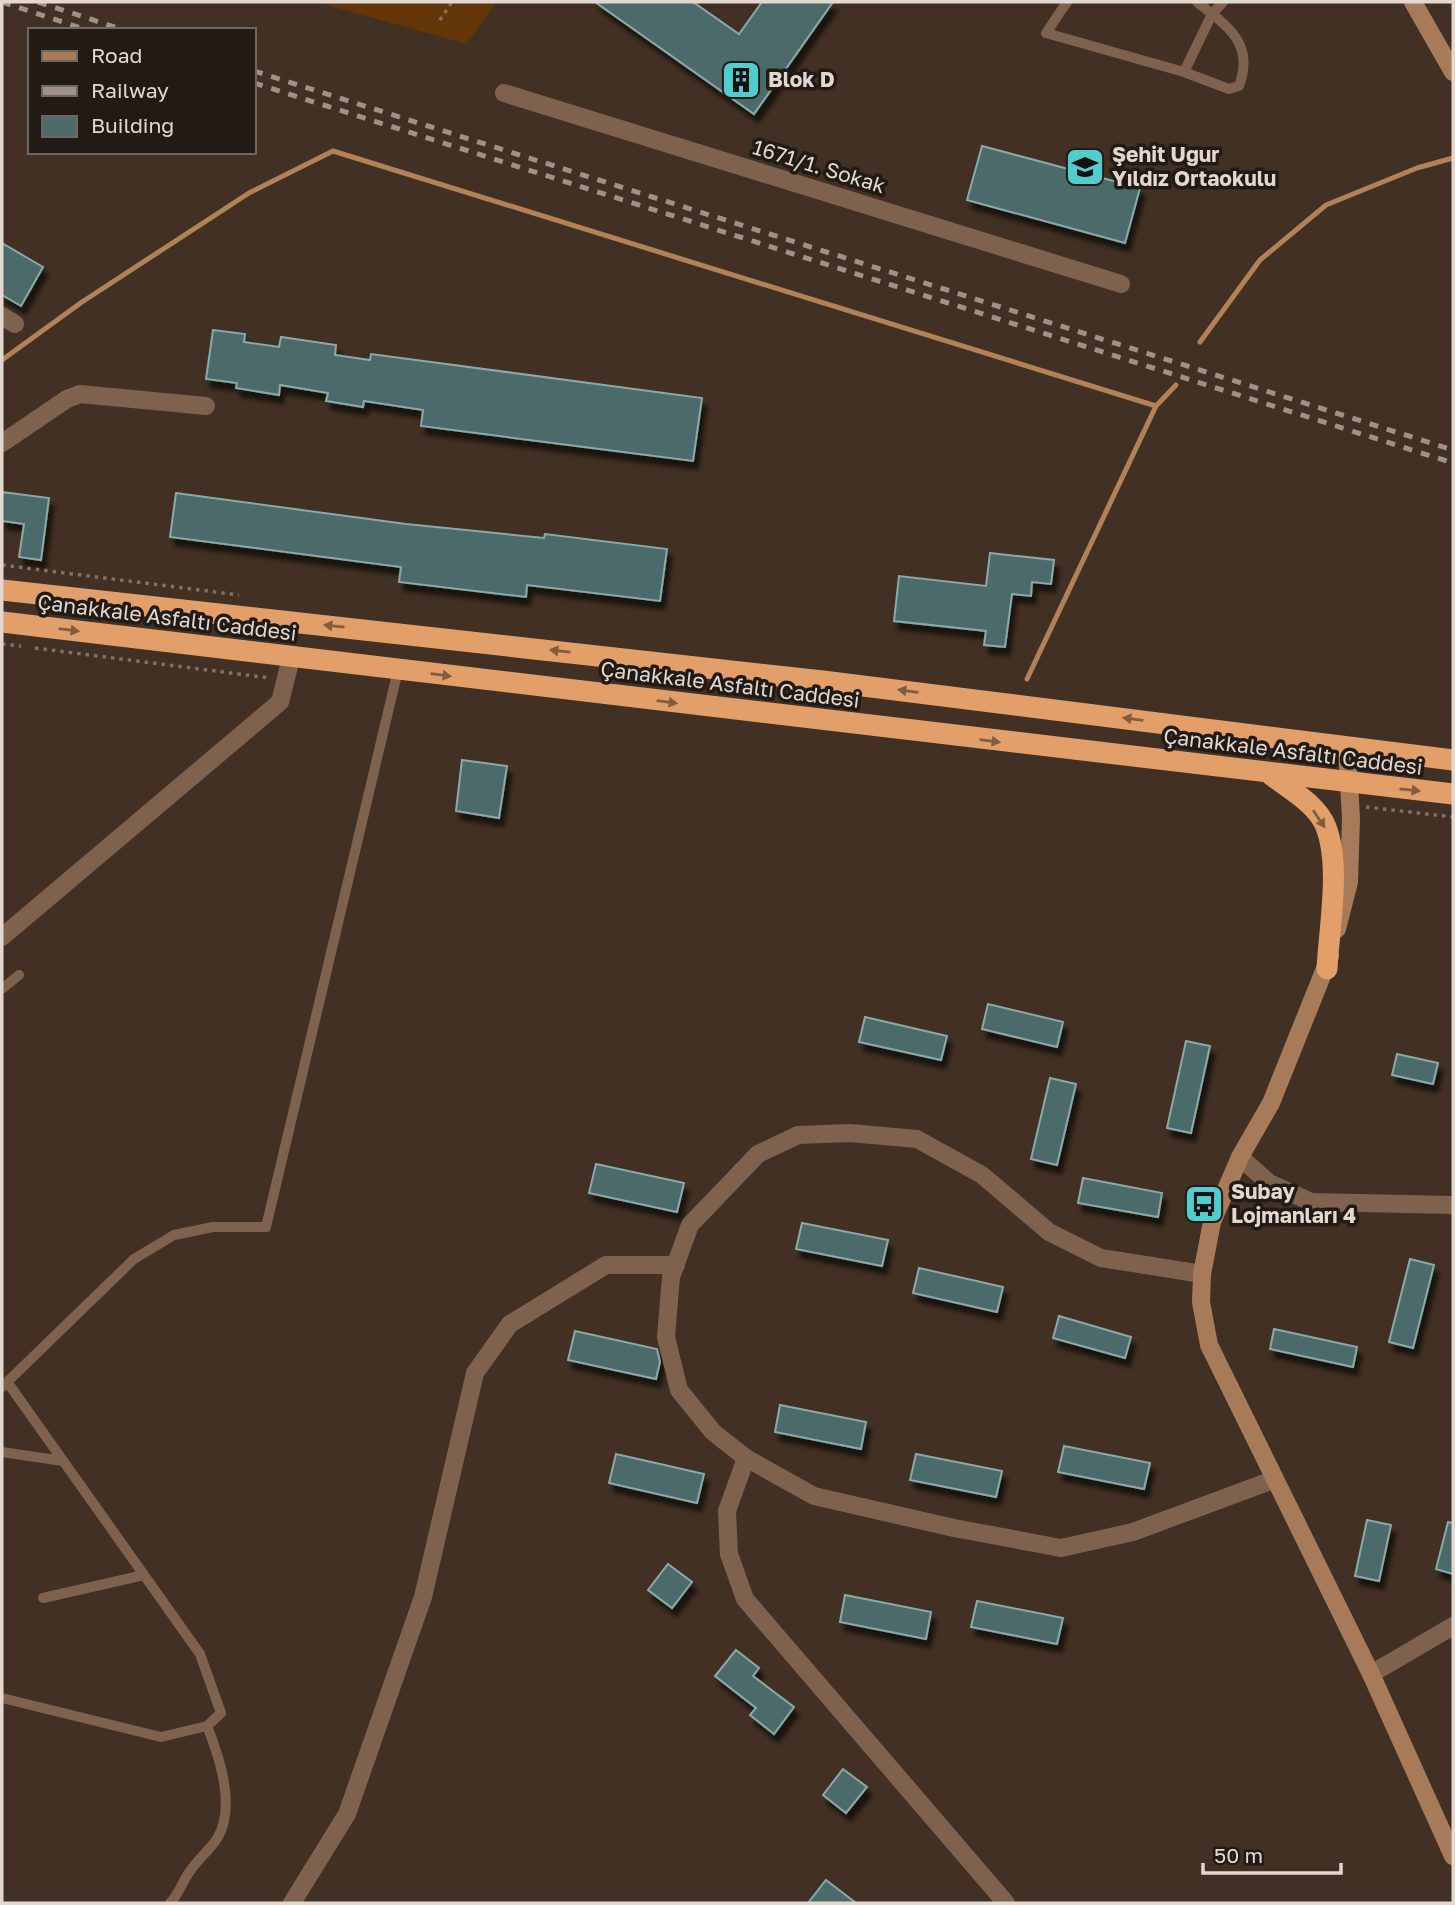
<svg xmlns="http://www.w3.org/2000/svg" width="1455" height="1905" font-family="'Golos Text',sans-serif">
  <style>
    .green { fill: #63360a }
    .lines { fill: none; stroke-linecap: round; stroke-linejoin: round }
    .stream { stroke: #b18158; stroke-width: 5 }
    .building { fill: #4e6a6a; stroke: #8ba9a9; stroke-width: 2; filter: url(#shadow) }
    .path { stroke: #807166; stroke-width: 3.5; stroke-dasharray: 3.5 5; stroke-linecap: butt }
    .lane { stroke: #7e624d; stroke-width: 10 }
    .street { stroke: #7e624d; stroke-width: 18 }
    .secondary { stroke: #a77b59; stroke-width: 18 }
    .highway { stroke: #e39f69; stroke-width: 21 }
    .rail { stroke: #9f9187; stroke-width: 5; stroke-dasharray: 9 9; stroke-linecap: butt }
    .oneway { fill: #825c3e }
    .labels { text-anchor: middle; stroke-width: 7; stroke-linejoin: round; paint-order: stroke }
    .poi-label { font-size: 21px; font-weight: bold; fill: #e3d8d0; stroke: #221a14; text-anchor: start }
    .street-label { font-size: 21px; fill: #e3d8d0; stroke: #221a14 }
  </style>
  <defs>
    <filter id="shadow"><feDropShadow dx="4.5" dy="8" stdDeviation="2" flood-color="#0009"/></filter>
  </defs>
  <rect width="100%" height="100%" fill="#413023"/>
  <path class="green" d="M 316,2 L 496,2 L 467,44 Z"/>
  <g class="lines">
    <g class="stream">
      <path d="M 1200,342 L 1260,260 L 1326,205 L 1417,168 L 1453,158"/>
      <path d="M 2,360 L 82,302 L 249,193 L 333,151 L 1156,406 L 1176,385"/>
      <path d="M 1027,679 L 1156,406"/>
    </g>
  </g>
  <g class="building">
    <path d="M 595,2 L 693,2 L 739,34 L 762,2 L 833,2 L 754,114 Z"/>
    <path d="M 982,146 L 1140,188 L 1125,243 L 967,200 Z"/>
    <path d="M 2,243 L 43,267 L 21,306 L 2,295 Z"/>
    <path d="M 213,330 L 245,334 L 244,342 L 279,347 L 281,337 L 336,345 L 335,355 L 370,360 L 371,354 L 702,398 L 693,461 L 421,426 L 423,410 L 364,401 L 363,407 L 326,401 L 328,393 L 280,385 L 279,395 L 236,388 L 237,383 L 206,379 Z"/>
    <path d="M 2,492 L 49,498 L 41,560 L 19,557 L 24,524 L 2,521 Z"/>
    <path d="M 176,493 L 406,524 L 544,538 L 545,534 L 667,549 L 660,601 L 527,585 L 526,597 L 399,582 L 401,567 L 170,537 Z"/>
    <path d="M 990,553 L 1054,560 L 1051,584 L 1032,582 L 1031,596 L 1012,594 L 1005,647 L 984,645 L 986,631 L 894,621 L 899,576 L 986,586 Z"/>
    <path d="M 462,760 L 507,766 L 499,818 L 456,811 Z"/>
    <path d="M 988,1004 L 1063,1022 L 1057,1047 L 982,1029 Z"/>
    <path d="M 865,1017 L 947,1036 L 941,1060 L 859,1042 Z"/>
    <path d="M 1186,1041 L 1210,1046 L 1191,1133 L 1167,1128 Z"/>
    <path d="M 1397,1054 L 1438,1063 L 1433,1084 L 1392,1075 Z"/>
    <path d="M 1050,1078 L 1076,1084 L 1057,1165 L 1031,1159 Z"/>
    <path d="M 596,1164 L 684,1183 L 677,1212 L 589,1193 Z"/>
    <path d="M 1083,1178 L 1162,1193 L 1158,1217 L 1078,1203 Z"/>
    <path d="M 802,1223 L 888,1240 L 882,1266 L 796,1249 Z"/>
    <path d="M 1410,1259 L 1434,1265 L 1413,1348 L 1389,1342 Z"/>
    <path d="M 919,1268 L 1003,1287 L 997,1312 L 913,1293 Z"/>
    <path d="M 1059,1316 L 1131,1337 L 1125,1358 L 1053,1338 Z"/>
    <path d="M 1274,1329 L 1357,1347 L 1353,1367 L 1270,1349 Z"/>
    <path d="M 575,1331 L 657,1349 L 660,1362 L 656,1379 L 568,1360 Z"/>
    <path d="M 780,1405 L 866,1422 L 861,1449 L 775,1432 Z"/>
    <path d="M 1064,1446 L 1150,1463 L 1144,1489 L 1058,1472 Z"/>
    <path d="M 616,1454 L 704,1474 L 697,1503 L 609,1483 Z"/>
    <path d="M 916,1454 L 1002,1471 L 996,1497 L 910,1480 Z"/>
    <path d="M 1367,1520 L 1391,1525 L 1379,1581 L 1355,1576 Z"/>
    <path d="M 1448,1522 L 1453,1523 L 1453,1574 L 1436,1569 Z"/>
    <path d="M 668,1564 L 692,1582 L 672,1608 L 648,1590 Z"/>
    <path d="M 845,1595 L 931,1612 L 926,1639 L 840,1622 Z"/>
    <path d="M 977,1601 L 1063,1618 L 1057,1644 L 971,1627 Z"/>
    <path d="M 736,1650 L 759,1668 L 753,1676 L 794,1707 L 774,1734 L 750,1715 L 756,1708 L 715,1676 Z"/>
    <path d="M 843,1769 L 867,1787 L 846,1813 L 823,1795 Z"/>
    <path d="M 826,1880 L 856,1903 L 808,1903 Z"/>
  </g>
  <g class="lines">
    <g class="path">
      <path d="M 440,20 L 452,2"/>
      <path d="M 2,565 L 239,595"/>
      <path d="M 2,644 L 21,646"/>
      <path d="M 35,648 L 270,678"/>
      <path d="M 1366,807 L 1453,817"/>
    </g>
    <g class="lane">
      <path d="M 1067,2 L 1046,33 L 1184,72 L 1229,89 L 1239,86 C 1255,43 1227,26 1197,2"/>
      <path d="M 1184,72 L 1212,14 L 1223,2"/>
      <path d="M 2,989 L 19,975"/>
      <path d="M 2,1387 L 134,1259 L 174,1235 L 213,1227 L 266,1227 L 398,670"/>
      <path d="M 2,1452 L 63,1461"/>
      <path d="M 43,1598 L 144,1575"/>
      <path d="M 2,1698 L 161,1737 L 207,1726 L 221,1713 L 200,1654 L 8,1383"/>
      <path d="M 170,1903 C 179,1894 182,1882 190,1871 C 198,1859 211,1849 218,1837 C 236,1805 219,1756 207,1726"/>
    </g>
    <g class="street">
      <path d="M 504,93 L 1121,284"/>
      <path d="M 2,316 L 15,324"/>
      <path d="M 2,443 L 67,399 L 80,394 L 206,406"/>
      <path d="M 2,937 L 280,702 L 291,658"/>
      <path d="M 1240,1157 L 1269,1183 L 1311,1202 L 1453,1205"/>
      <path d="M 1202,1274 L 1101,1258 L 1049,1232 L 982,1175 L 917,1139 L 850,1133 L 798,1135 L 758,1154 L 690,1225 L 671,1277 L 666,1337 L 679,1390 L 713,1432 L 746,1458 L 814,1496 L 954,1528 L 1061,1548 L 1133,1532 L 1273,1480"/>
      <path d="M 746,1458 L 727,1511 L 729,1554 L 745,1599 L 1006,1903"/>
      <path d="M 1371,1674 L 1453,1626"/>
      <path d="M 292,1903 L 347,1814 L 423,1597 L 475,1373 L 510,1324 L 606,1265 L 676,1265"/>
    </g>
    <g class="secondary">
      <path d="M 1413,2 L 1453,72"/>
      <path d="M 1337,929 L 1349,882 L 1351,819 L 1347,746"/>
      <path d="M 1330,956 L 1271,1103 L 1240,1157 L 1212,1222 L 1202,1274 L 1201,1302 L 1209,1345 L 1371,1674 L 1453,1856"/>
    </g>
    <g class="highway">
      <path d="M 2,590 L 823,681 L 1453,760"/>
      <path d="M 2,622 L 1453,794"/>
      <path d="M 1271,775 C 1289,789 1317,804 1326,827 C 1341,866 1329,928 1327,969"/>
    </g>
    <g class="rail">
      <path d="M 2,2 L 87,30"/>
      <path d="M 38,2 L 124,30"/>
      <path d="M 254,71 L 1453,450"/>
      <path d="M 254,83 L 1453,463"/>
    </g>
  </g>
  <defs><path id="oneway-solid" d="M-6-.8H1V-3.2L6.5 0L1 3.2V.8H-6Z" transform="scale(1.75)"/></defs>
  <g class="oneway">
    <use href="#oneway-solid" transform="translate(334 626) rotate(-174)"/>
    <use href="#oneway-solid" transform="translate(69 630) rotate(7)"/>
    <use href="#oneway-solid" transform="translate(560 651) rotate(-174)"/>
    <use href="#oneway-solid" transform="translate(441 675) rotate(7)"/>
    <use href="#oneway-solid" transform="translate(908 691) rotate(-173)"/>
    <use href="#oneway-solid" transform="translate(667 702) rotate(7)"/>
    <use href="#oneway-solid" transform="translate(1133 719) rotate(-173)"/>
    <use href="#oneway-solid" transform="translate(990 741) rotate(7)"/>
    <use href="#oneway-solid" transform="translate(1410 790) rotate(6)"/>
    <use href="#oneway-solid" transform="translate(1319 819) rotate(56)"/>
  </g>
  <defs>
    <g id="building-square" transform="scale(2.0125)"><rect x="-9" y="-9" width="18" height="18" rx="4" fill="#52cdcd" stroke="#221a14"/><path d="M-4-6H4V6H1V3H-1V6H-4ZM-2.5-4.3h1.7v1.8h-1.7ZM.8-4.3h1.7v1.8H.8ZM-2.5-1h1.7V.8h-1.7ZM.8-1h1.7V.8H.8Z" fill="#111"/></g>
    <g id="school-square" transform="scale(2.0125)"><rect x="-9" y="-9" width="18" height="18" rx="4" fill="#52cdcd" stroke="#221a14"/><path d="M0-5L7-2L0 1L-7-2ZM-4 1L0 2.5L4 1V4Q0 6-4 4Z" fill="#111"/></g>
    <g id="bus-square" transform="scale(2.0125)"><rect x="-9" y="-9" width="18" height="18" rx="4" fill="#52cdcd" stroke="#221a14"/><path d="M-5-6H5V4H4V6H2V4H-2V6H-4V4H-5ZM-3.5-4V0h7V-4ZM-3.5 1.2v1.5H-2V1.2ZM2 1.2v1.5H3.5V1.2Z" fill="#111"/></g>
  </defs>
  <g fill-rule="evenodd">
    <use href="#building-square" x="741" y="80"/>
    <use href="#school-square" x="1085" y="167"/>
    <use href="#bus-square" x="1204" y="1204"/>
  </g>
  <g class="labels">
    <g class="poi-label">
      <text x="768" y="87">Blok D</text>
      <text x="1112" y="162">Şehit Uğur<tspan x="1112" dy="24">Yıldız Ortaokulu</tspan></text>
      <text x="1231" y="1199">Subay<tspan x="1231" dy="24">Lojmanları 4</tspan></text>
    </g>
    <g class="street-label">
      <text transform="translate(819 167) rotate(17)" y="7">1671/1. Sokak</text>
      <text transform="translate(167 618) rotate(7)" y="7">Çanakkale Asfaltı Caddesi</text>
      <text transform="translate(730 685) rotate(7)" y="7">Çanakkale Asfaltı Caddesi</text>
      <text transform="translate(1293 752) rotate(7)" y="7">Çanakkale Asfaltı Caddesi</text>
    </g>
  </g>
  <rect width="1455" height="1905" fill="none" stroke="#e3d8d0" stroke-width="7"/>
  <rect x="28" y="28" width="228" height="126" fill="#221a14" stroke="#6f665f" stroke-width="2"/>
  <rect x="42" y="51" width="35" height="10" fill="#a77b59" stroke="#6f665f" stroke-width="2"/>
  <text x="91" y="63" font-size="21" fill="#e3d8d0">Road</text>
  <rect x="42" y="86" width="35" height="10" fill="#9f9187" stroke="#6f665f" stroke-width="2"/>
  <text x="91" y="98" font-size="21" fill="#e3d8d0">Railway</text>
  <rect x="42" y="116" width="35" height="21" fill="#4e6a6a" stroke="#6f665f" stroke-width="2"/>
  <text x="91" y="133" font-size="21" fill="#e3d8d0">Building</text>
  <path d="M1203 1863v10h138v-10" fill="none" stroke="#e3d8d0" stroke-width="3.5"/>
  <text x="1214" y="1863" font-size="21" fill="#e3d8d0" stroke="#221a14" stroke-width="5" paint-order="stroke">50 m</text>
</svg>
